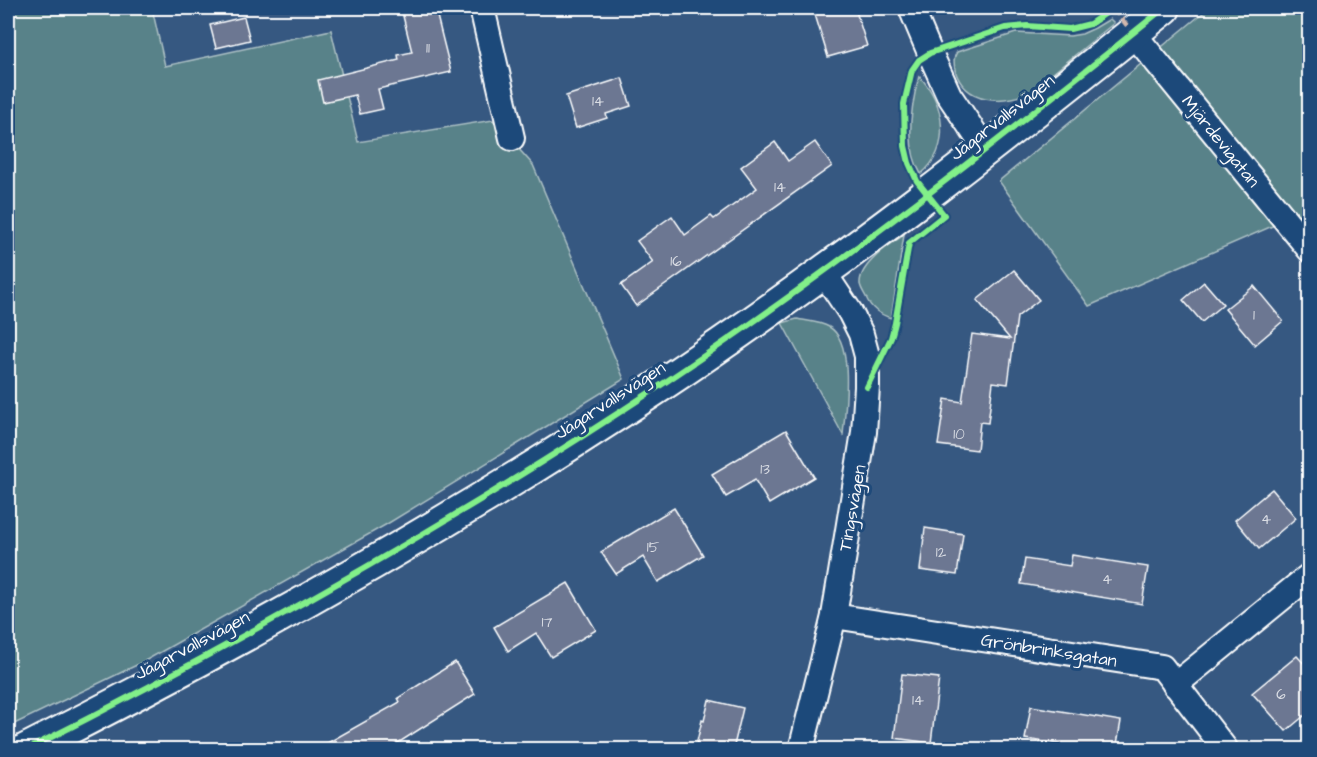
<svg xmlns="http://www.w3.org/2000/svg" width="1317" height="757" font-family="'Architects Daughter',sans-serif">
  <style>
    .green { fill: #598289; stroke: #acc0c4; stroke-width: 1.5 }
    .building { fill: #6c7792; stroke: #fff; stroke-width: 1.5 }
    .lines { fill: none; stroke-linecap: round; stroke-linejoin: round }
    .minor-casing { stroke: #fff; stroke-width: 28 }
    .tertiary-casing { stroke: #fff; stroke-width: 36 }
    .path { stroke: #fff; stroke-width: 4; stroke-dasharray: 1.5 4.5; stroke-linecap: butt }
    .minor { stroke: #1f4a7a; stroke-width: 24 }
    .tertiary { stroke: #1f4a7a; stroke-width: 32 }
    .quiet { stroke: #d1b7ad; stroke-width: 4.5; stroke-dasharray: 9 4.5; stroke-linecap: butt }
    .cycleway-casing { stroke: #1f4a7a; stroke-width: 10 }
    .cycleway { stroke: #82f089; stroke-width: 6 }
    .labels { text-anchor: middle; stroke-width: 6; stroke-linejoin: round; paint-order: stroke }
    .number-label { font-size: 15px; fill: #dadde4 }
    .street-label { font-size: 18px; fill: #fff; stroke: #1f4a7a }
  </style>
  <rect width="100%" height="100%" fill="#365881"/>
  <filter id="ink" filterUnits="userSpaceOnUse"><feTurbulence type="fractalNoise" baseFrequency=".0167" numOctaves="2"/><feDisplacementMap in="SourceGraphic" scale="12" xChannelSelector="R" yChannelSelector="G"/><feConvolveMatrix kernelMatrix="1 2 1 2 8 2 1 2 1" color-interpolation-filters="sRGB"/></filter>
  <g filter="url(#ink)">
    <g class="green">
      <path d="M 8,8 L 152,8 L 165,66 L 331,30 L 358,142 L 493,120 L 533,165 L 624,379 L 387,524 L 143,662 L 8,727 Z"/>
      <path d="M 1209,8 L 1309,8 L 1309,210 L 1089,306 L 999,181 Z"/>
      <path d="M 1110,19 L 1114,23 L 1030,92 C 1003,104 965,104 955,70 C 954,63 953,58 957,52 L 1016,33 L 1070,36 L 1082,34 L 1095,28 Z"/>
      <path d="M 919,76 C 945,103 952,148 921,174 C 904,146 911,106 919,76 Z"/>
      <path d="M 904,235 L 891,318 C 879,314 871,309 866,297 C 864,293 861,289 860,284 C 859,265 889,245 904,235 Z"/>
      <path d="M 797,319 C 806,321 821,322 829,327 C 855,341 845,410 843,435 L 782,323 Z"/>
    </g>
    <g class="building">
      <path d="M 401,8 L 435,8 L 451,72 L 378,89 L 383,109 L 360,114 L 355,95 L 323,102 L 318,80 L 399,60 L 398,55 L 412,52 Z"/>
      <path d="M 813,8 L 855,8 L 867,46 L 828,57 Z"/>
      <path d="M 244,17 L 250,40 L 216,48 L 210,25 Z"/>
      <path d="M 622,78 L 631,106 L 606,114 L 607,118 L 576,128 L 566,96 Z"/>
      <path d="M 775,142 L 788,161 L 815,142 L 832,166 L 636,306 L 621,285 L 653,262 L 637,241 L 672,216 L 685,235 L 711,216 L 714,219 L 757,188 L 741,167 Z"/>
      <path d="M 1014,270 L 1039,300 L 1017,317 L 1008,384 L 993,382 L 988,423 L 980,422 L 977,450 L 938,445 L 945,399 L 962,402 L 972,334 L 1010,339 L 977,300 Z"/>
      <path d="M 1204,282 L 1223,304 L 1202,322 L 1183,300 Z"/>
      <path d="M 1254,286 L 1283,321 L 1255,345 L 1225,309 Z"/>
      <path d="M 786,430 L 814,477 L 769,504 L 755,480 L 726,497 L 712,474 Z"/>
      <path d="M 1272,489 L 1296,518 L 1259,549 L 1235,520 Z"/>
      <path d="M 674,508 L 703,555 L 658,582 L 643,557 L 616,574 L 601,552 Z"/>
      <path d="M 925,528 L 963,534 L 957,575 L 920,570 Z"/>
      <path d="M 1072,555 L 1148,567 L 1142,604 L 1021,584 L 1025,559 L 1070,566 Z"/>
      <path d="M 568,583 L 596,630 L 551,657 L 536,633 L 508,651 L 494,627 Z"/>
      <path d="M 1297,656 L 1310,670 L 1310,711 L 1286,731 L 1252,693 Z"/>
      <path d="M 455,662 L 475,694 L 387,750 L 315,750 L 400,702 L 398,698 Z"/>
      <path d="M 902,674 L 939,678 L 931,743 L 894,738 Z"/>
      <path d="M 709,700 L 743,708 L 733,750 L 695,750 L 702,720 L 704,721 Z"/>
      <path d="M 1031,706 L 1121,721 L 1116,750 L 1072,750 L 1073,746 L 1025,739 Z"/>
    </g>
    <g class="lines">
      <g class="minor-casing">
        <g id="minor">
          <path d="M 482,8 L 512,138"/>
          <path d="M 911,8 L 930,53 L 949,95 L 986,150"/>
          <path d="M 1133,33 L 1310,250"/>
          <path d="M 834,616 L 1162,667 L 1226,750"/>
          <path d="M 1175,685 L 1310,575"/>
          <path d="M 801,750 L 834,616 L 864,432 L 867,387 L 867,356 L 861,334 L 850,312 L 824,273"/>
        </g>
      </g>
      <g class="tertiary-casing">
        <path id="tertiary" d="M 26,750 C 244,640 458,520 661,385 C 836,269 1001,139 1164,8"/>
      </g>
      <path class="path" d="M 1195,13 L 1201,8"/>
      <use href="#minor" class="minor"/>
      <use href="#tertiary" class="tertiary"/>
      <path class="quiet" d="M 1113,8 L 1133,33"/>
      <g class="cycleway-casing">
        <g id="cycleway">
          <path d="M 867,387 L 891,338 L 895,323 L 909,243 L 944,215 L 917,181 L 909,163 L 905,146 L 904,104 L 912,70 L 919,60 L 930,53 L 1005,28 L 1027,26 L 1070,29 L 1090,24 L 1113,8"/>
          <path d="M 26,750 C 244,640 458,520 661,385 C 836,269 1001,139 1164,8"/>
        </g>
      </g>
      <use href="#cycleway" class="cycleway"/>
    </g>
  </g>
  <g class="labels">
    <g class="number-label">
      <text x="428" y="53">11</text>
      <text x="598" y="106">14</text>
      <text x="780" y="192">14</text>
      <text x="676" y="266">16</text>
      <text x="1254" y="320">1</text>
      <text x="959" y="439">10</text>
      <text x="765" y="474">13</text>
      <text x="1266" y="524">4</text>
      <text x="653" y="552">15</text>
      <text x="941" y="557">12</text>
      <text x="1107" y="584">4</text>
      <text x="547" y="627">17</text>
      <text x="1281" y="699">6</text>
      <text x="918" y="705">14</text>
    </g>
    <g class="street-label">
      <text transform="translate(1002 117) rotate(-38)" y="6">Jägarvallsvägen</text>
      <text transform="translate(1221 141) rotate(51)" y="6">Mjärdevigatan</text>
      <text transform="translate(610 400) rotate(-33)" y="6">Jägarvallsvägen</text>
      <text transform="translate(852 508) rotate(-80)" y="6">Tingsvägen</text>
      <text transform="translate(192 645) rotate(-28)" y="6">Jägarvallsvägen</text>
      <text transform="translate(1049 650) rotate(9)" y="6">Grönbrinksgatan</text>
    </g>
  </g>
  <rect width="1317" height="757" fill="none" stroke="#1f4a7a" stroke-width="30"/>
  <rect x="15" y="15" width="1287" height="727" fill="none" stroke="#fff" stroke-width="2" filter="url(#ink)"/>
</svg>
